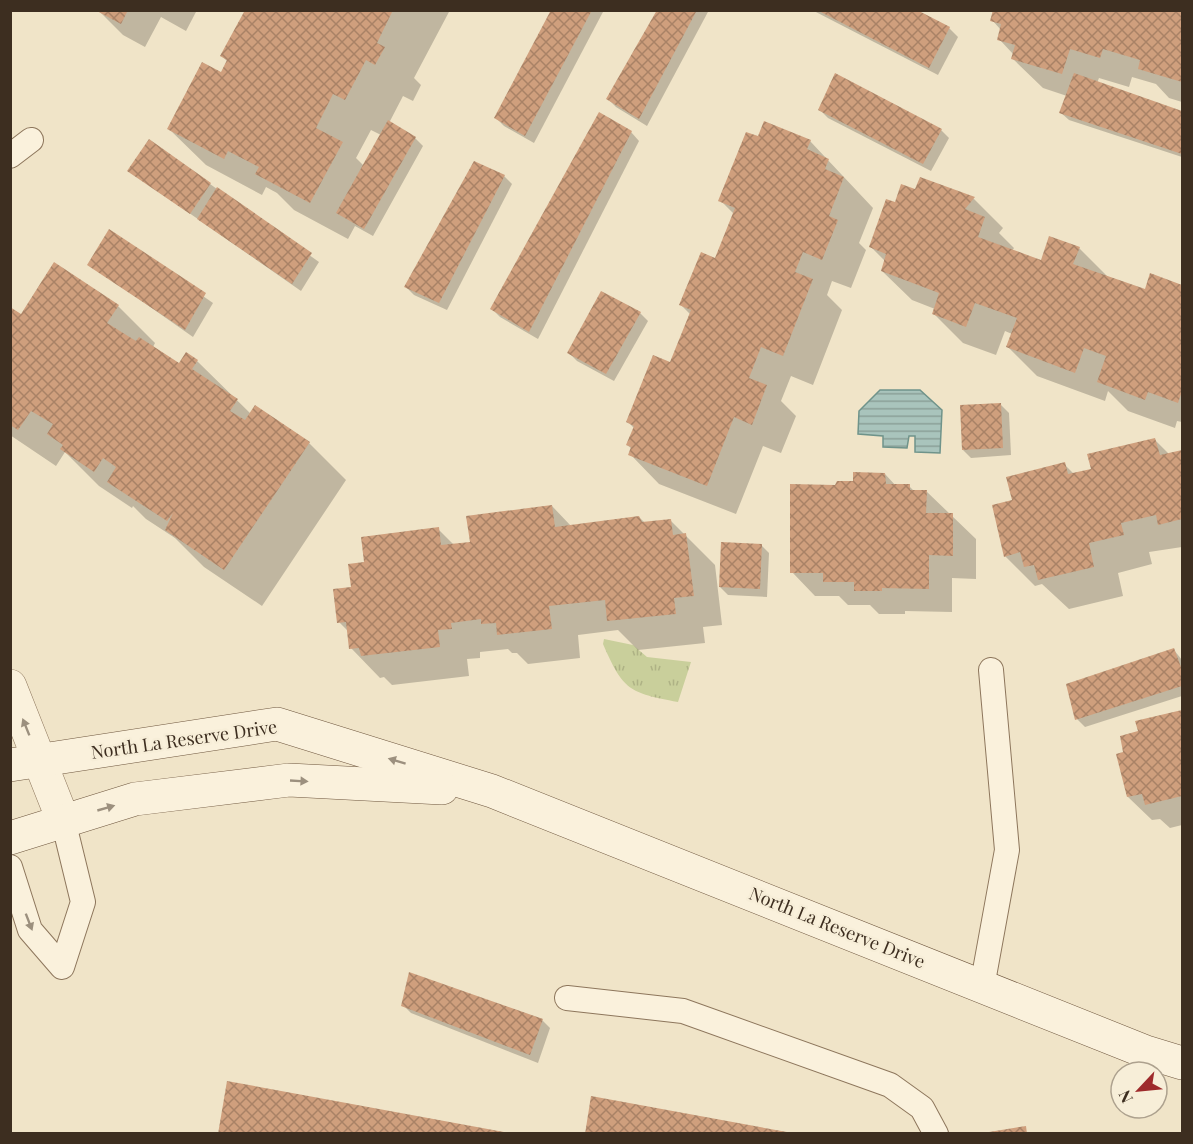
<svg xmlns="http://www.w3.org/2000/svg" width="1193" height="1144" font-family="'Playfair Display',serif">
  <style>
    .grass { fill: url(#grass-tufts) }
    .water { fill: url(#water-rules); stroke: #6f938a; stroke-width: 1.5 }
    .shadow { fill: #0003; fill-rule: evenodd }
    .building { fill: url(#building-cross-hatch) }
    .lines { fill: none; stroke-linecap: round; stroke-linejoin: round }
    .lane-casing { stroke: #8d765c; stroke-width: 26 }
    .street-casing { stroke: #8d765c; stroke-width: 34 }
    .secondary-casing { stroke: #6f573f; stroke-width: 34 }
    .lane { stroke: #faf1dc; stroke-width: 24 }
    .street { stroke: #faf1dc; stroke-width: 33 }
    .secondary { stroke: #faf1dc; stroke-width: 33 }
    .oneway { fill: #9c907e }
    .labels { text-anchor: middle; stroke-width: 5; stroke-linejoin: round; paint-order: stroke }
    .street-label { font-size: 18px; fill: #3d2e20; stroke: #f7eed8 }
  </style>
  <defs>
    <pattern id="grass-tufts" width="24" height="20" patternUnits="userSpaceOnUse" patternTransform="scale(1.5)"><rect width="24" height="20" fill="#c9cf9b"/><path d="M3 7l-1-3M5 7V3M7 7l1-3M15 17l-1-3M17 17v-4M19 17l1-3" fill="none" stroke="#aeb285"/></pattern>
    <pattern id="water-rules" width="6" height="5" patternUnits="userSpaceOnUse" patternTransform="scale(1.5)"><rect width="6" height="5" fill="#a9c4bc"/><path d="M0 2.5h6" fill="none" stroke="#8ba098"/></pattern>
    <pattern id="building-cross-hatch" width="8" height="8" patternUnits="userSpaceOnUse" patternTransform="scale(1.5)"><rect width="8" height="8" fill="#cf9f7d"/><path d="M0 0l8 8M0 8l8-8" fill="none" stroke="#a98266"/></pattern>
  </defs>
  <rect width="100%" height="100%" fill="#f0e4c8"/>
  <path class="grass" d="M 604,639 L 633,645 L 647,657 L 691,662 L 678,702 C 629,693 623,690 603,644 Z"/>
  <path class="water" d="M 880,390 L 920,390 L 942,410 L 940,453 L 915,452 L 915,436 L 909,436 L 907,448 L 883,447 L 883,436 L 858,434 L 859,411 Z"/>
  <g class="shadow">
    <path d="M 197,10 L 186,31 L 161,17 L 145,47 L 123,35 L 99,11 Z"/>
    <path d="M 247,10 L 450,10 L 414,78 L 421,85 L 413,101 L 403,96 L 389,123 L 415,138 L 423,146 L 373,236 L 355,226 L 348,239 L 294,210 L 277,193 L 266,187 L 262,195 L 206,165 L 168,128 L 221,74 L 228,62 L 222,56 ZM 371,130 L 381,135 L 364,166 L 356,158 Z"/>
    <path d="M 553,10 L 604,10 L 534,143 L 504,126 L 496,118 Z"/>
    <path d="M 658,10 L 709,10 L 647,126 L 616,107 L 608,99 Z"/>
    <path d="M 812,10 L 913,10 L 949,28 L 958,37 L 938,75 Z"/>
    <path d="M 994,10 L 1182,10 L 1182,102 L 1169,98 L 1156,84 L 1132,77 L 1129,87 L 1099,78 L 1097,83 L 1182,113 L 1182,157 L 1069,120 L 1060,112 L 1067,96 L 1043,88 L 1013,59 L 1014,55 L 999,39 L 1001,30 L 992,20 Z"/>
    <path d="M 820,110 L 941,130 L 949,138 L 931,171 L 828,118 Z"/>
    <path d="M 631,132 L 639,141 L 538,339 L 500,317 L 492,309 Z"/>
    <path d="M 759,138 L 810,141 L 873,208 L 859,243 L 866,250 L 851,288 L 832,281 L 827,295 L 842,310 L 813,385 L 791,376 L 781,401 L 796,416 L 781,453 L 763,446 L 736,514 L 659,484 L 630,454 L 632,449 L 627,445 L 634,428 L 628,422 L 671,364 L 691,315 L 681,305 L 716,260 L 734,214 L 720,200 Z"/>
    <path d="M 129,171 L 210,184 L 319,262 L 301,291 Z"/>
    <path d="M 504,176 L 512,184 L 447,310 L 414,295 L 406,287 Z"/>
    <path d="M 921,179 L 974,199 L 1003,228 L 999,233 L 1014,248 L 1012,251 L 1042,262 L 1079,248 L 1108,277 L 1146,291 L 1151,275 L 1182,286 L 1182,422 L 1177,421 L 1175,428 L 1128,411 L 1108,391 L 1105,401 L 1037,376 L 1008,347 L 1012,334 L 1005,331 L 996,355 L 963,343 L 934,314 L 935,309 L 912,300 L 882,271 L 885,261 L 870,246 L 896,204 L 916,191 Z"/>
    <path d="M 109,231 L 213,303 L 193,337 L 89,264 Z"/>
    <path d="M 118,306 L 155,343 L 153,347 L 179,365 L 197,361 L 251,414 L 309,443 L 346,480 L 262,606 L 204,567 L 175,538 L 146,519 L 133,506 L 132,508 L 99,486 L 65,452 L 56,466 L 10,435 L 10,309 L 21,316 Z"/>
    <path d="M 640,313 L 648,321 L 614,381 L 577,361 L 569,353 Z"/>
    <path d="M 1001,405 L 1009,413 L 1011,455 L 971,458 L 963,450 Z"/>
    <path d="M 1155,440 L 1169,454 L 1182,451 L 1182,547 L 1149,552 L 1152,564 L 1118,573 L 1123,596 L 1069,609 L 1042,584 L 1035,586 L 1005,556 L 1014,501 L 1064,464 L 1074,474 L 1093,470 Z"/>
    <path d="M 885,474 L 896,486 L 909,486 L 914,491 L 926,491 L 976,539 L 976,579 L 952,578 L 952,612 L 905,611 L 905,614 L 879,614 L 870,605 L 848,605 L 839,596 L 815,596 L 792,572 L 836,486 Z"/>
    <path d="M 552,506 L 571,526 L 639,517 L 645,523 L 671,521 L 715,565 L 722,625 L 703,627 L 705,643 L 638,650 L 618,630 L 578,635 L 580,658 L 528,664 L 517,653 L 512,653 L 508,649 L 480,652 L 480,658 L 467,659 L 469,676 L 392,685 L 384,677 L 380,678 L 351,648 L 349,632 L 339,622 L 365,563 L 438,529 L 454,545 L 471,543 Z"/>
    <path d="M 761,545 L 769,553 L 767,597 L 728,595 L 720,587 Z"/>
    <path d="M 1174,650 L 1182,660 L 1182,696 L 1085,727 L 1077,719 Z"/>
    <path d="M 1181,712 L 1182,825 L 1170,828 L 1160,819 L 1152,820 L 1128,797 L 1125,753 L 1140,733 Z"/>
    <path d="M 403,1005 L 542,1020 L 550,1028 L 538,1063 L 411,1013 Z"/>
  </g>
  <g class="building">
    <path d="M 95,10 L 128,10 L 121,24 Z"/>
    <path d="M 245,10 L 393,10 L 377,43 L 385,47 L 375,65 L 366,60 L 345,100 L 333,94 L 316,128 L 343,142 L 310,203 L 255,174 L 259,167 L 228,151 L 224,159 L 167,129 L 202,62 L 221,72 L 227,60 L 220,56 Z"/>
    <path d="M 551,10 L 592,10 L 525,136 L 494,118 Z"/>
    <path d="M 657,10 L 697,10 L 639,119 L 606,99 Z"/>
    <path d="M 817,10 L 917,10 L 950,27 L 929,68 Z"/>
    <path d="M 993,10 L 1182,10 L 1182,82 L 1138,69 L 1140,60 L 1103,49 L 1100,58 L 1070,49 L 1062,74 L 1011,59 L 1015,45 L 997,40 L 1001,24 L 990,21 Z"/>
    <path d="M 835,73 L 942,129 L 923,164 L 818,110 Z"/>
    <path d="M 1074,73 L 1182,111 L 1182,154 L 1059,113 Z"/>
    <path d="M 599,112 L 632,131 L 529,332 L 490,309 Z"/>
    <path d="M 388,120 L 416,137 L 364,229 L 336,213 Z"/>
    <path d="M 764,121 L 811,140 L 807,149 L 829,159 L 825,169 L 844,177 L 829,216 L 838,220 L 822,260 L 803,252 L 795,272 L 813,279 L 783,356 L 761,347 L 749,378 L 767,385 L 752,425 L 734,417 L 707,486 L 628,455 L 631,447 L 626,445 L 634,426 L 626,422 L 653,355 L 670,362 L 691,310 L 679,305 L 701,252 L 715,258 L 735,208 L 718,201 L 746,132 L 758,136 Z"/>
    <path d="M 149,139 L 211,183 L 190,214 L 127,171 Z"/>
    <path d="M 474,161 L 505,175 L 439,303 L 404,287 Z"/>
    <path d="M 920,177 L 975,197 L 965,209 L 985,217 L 978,237 L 1041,260 L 1049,236 L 1080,247 L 1073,264 L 1145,289 L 1150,273 L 1182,285 L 1182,391 L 1178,403 L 1148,392 L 1145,400 L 1097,382 L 1106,356 L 1084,348 L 1075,373 L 1006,347 L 1017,318 L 975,303 L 966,327 L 932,314 L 939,293 L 881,271 L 886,254 L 869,247 L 886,199 L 895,202 L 901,184 L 915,189 Z"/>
    <path d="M 217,187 L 312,253 L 292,284 L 197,219 Z"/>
    <path d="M 109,229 L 206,293 L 185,330 L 87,265 Z"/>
    <path d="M 54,262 L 119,305 L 107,323 L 136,341 L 139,337 L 179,363 L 186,352 L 198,360 L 192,369 L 238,399 L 230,411 L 245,420 L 255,405 L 310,442 L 224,570 L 165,530 L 173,513 L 167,521 L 107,482 L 116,467 L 103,458 L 94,472 L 60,449 L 63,445 L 47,434 L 53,424 L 31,411 L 18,430 L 10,425 L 10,307 L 21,314 Z"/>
    <path d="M 601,291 L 641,312 L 606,374 L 567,353 Z"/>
    <path d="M 1001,403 L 1003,448 L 962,450 L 960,405 Z"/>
    <path d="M 1155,438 L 1160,455 L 1182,450 L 1182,519 L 1158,525 L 1156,515 L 1121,523 L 1124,535 L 1089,543 L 1094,567 L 1038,580 L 1034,565 L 1024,567 L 1020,552 L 1004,557 L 992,505 L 1012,500 L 1006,477 L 1065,462 L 1068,474 L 1091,469 L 1087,454 Z"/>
    <path d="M 853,472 L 885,473 L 886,484 L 910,484 L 910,490 L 927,490 L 926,513 L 953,513 L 953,556 L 929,555 L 929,589 L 882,588 L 882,591 L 854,591 L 854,582 L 823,582 L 823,573 L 790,573 L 790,484 L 835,485 L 837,481 L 853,481 Z"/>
    <path d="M 552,505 L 555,527 L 639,516 L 642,522 L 671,519 L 673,535 L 686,533 L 694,596 L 674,598 L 676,614 L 607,621 L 605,600 L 549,606 L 552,629 L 497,635 L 496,623 L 481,624 L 481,619 L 451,623 L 452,629 L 438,630 L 440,647 L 361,656 L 359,648 L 349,649 L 346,622 L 337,623 L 333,589 L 351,587 L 348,564 L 364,562 L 361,537 L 439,527 L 441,545 L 470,542 L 466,516 Z"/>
    <path d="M 721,542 L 762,544 L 760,589 L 719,587 Z"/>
    <path d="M 1174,648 L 1182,670 L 1182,686 L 1075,720 L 1066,684 Z"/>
    <path d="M 1182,710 L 1182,796 L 1145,805 L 1142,794 L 1127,797 L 1116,754 L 1123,752 L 1120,736 L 1138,731 L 1135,721 Z"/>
    <path d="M 409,972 L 543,1019 L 530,1055 L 401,1006 Z"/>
    <path d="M 227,1081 L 504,1132 L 504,1134 L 218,1134 Z"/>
    <path d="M 591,1096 L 787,1132 L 787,1134 L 585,1134 Z"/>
    <path d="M 1026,1126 L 1027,1134 L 989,1134 L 989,1132 Z"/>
  </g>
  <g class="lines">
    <g class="lane-casing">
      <g id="lane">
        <path d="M 10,156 L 31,140"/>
        <path d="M 10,867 L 30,930 L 62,967 L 83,902 L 63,820"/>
        <path d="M 982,987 L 1007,850 L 991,670"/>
        <path d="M 567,998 L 683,1011 L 890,1085 L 922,1108 L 936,1134"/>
      </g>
    </g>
    <g class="street-casing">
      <path id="street" d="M 10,686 L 63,820"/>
    </g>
    <g class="secondary-casing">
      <g id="secondary">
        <path d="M 10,765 L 277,724 L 492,791 L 1146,1052 L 1182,1063"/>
        <path d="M 10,838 L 135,799 L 289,780 L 442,788"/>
      </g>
    </g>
    <use href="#lane" class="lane"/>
    <use href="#street" class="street"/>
    <use href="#secondary" class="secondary"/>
  </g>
  <defs><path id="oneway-solid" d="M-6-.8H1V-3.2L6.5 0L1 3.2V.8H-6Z" transform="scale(1.5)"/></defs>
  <g class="oneway">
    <use href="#oneway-solid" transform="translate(26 727) rotate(-112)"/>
    <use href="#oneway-solid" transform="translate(397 761) rotate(-163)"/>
    <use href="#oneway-solid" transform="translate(299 781) rotate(3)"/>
    <use href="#oneway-solid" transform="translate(106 808) rotate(-16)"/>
    <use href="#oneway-solid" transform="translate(29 922) rotate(69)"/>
  </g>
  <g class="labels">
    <g class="street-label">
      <text transform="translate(184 740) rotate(-8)" y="6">North La Reserve Drive</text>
      <text transform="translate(837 928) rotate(22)" y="6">North La Reserve Drive</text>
    </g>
  </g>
  <rect width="1193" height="1144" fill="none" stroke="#3d2e20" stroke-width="24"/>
  <g transform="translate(1139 1090) rotate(244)"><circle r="28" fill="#f7eed8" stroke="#ada18e" stroke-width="1.5"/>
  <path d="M0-4.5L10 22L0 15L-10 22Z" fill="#9e2a2b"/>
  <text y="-9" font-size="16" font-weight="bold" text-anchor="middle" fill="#3d2e20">N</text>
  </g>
</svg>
